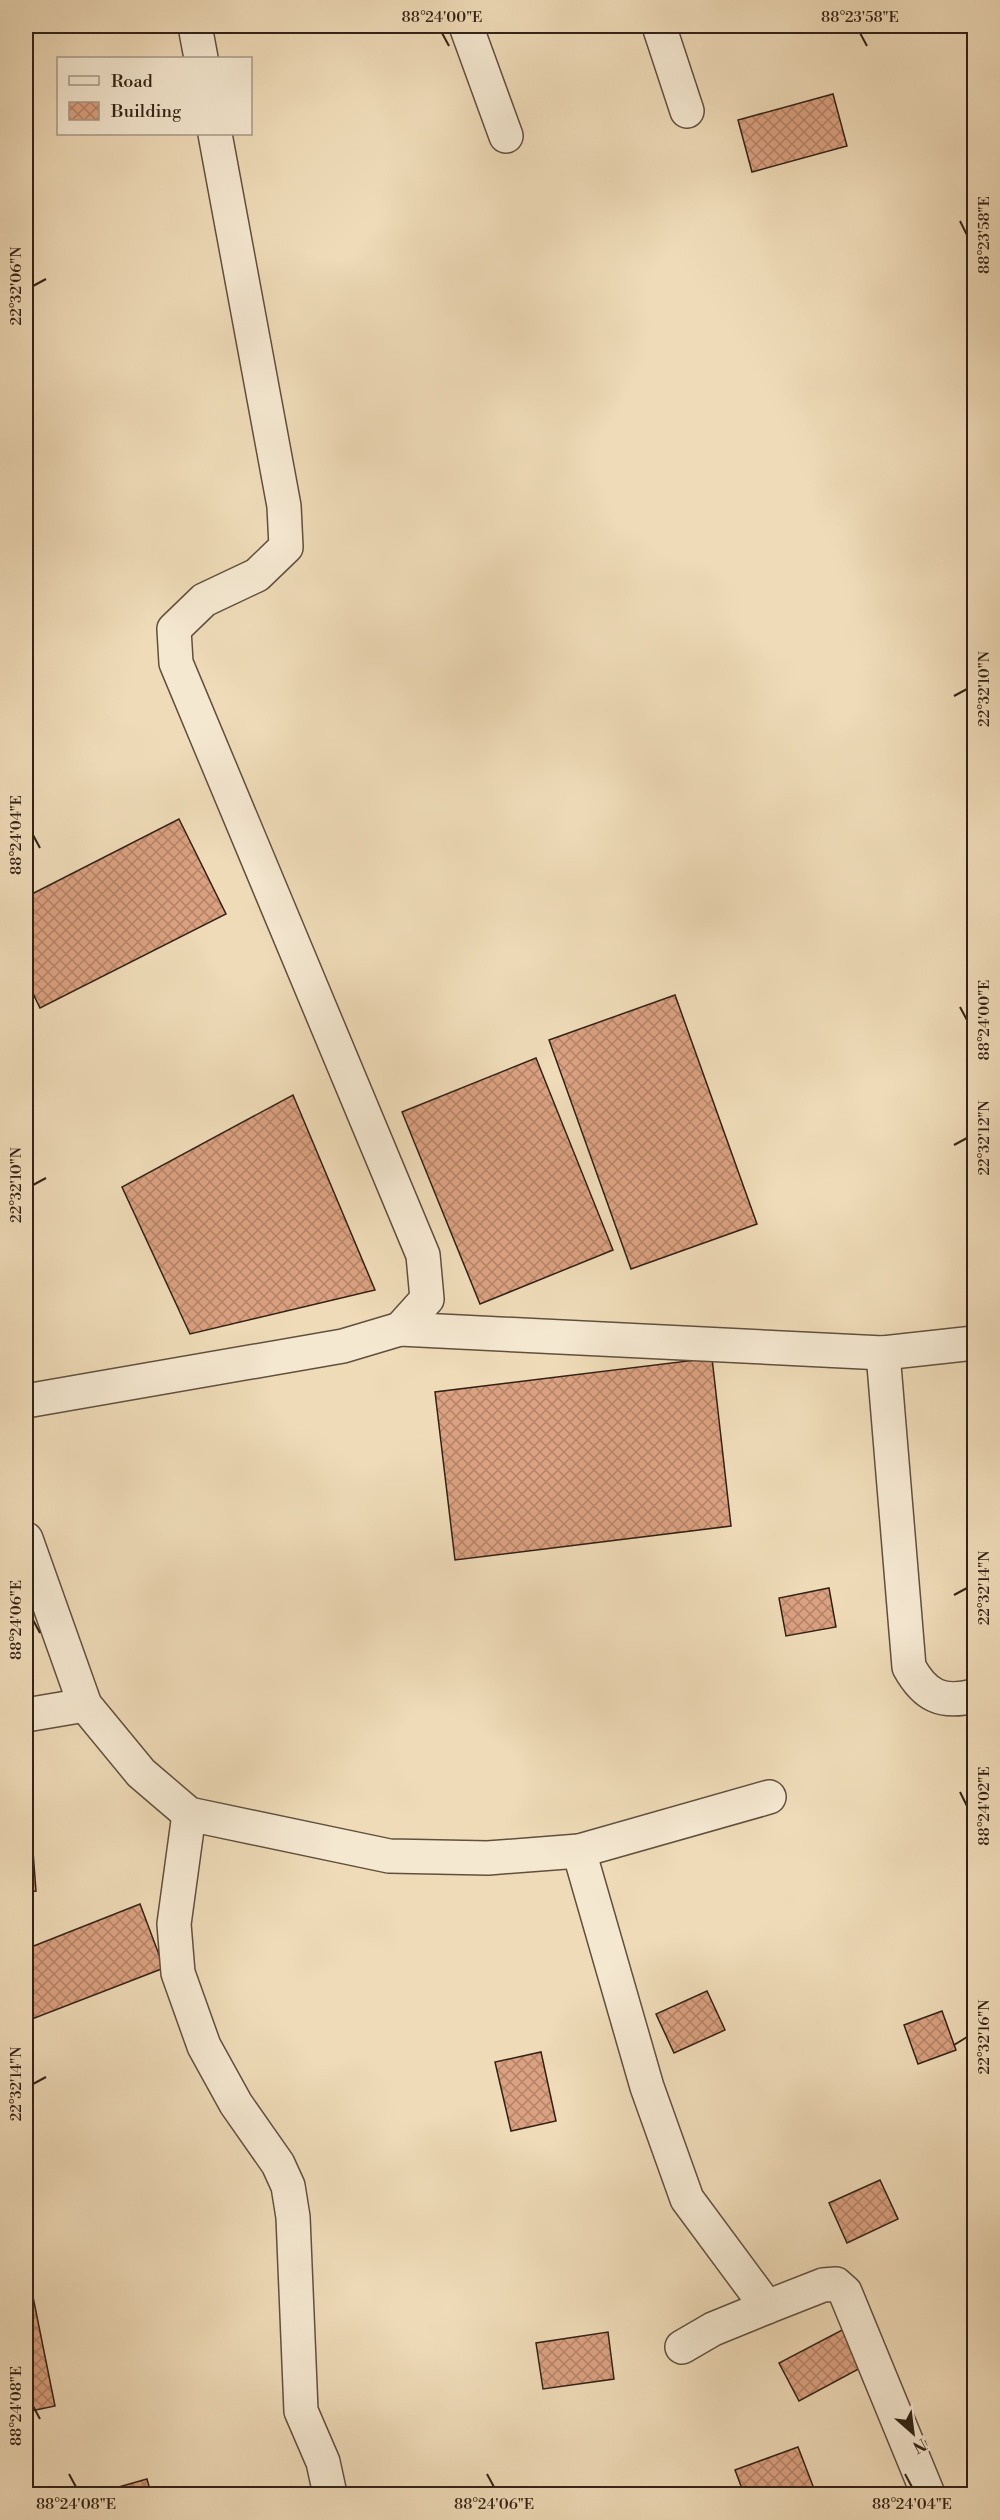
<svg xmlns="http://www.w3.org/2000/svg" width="1000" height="2520" font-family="'Libre Bodoni',serif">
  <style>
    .building { fill: url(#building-cross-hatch); stroke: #322216; stroke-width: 1.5 }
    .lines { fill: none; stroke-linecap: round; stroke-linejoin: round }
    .minor-casing { stroke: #61503e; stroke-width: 36 }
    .minor { stroke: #f5e8d1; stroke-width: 33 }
    .ticks { fill: none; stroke: #322216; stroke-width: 2 }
    .neatline { fill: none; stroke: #322216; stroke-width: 2 }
    .ticks-label { font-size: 15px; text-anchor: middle; fill: #322216 }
  </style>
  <defs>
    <pattern id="building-cross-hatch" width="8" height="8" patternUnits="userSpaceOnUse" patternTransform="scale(1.5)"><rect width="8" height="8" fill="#dba180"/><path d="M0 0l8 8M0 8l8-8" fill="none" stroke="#b28368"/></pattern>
  </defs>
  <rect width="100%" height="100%" fill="#efdbb8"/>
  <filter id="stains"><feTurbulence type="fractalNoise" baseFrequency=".00333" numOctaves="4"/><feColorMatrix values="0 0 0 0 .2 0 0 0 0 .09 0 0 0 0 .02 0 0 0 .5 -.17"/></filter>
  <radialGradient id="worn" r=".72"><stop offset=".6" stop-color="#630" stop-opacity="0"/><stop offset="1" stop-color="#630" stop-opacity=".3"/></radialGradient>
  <g class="building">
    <path d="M 833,94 L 847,146 L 752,172 L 738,120 Z"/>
    <path d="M 179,819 L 226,914 L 40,1008 L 26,979 L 26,897 Z"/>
    <path d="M 675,995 L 757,1224 L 631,1269 L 549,1040 Z"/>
    <path d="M 536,1058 L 613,1250 L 480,1304 L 402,1112 Z"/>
    <path d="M 293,1095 L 375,1290 L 190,1334 L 122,1187 Z"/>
    <path d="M 712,1358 L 731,1526 L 455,1560 L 435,1392 Z"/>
    <path d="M 829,1588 L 836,1627 L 786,1636 L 779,1598 Z"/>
    <path d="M 26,1852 L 33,1852 L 36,1891 L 26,1892 Z"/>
    <path d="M 140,1904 L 164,1968 L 27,2021 L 26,1949 Z"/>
    <path d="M 707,1991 L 725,2030 L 674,2053 L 656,2014 Z"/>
    <path d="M 942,2011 L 956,2050 L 918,2064 L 904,2025 Z"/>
    <path d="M 541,2052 L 556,2121 L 511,2131 L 495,2062 Z"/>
    <path d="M 880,2180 L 898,2219 L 847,2243 L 829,2203 Z"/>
    <path d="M 26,2262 L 55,2406 L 26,2412 Z"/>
    <path d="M 846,2328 L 866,2365 L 799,2401 L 779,2363 Z"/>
    <path d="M 608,2332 L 614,2379 L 543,2389 L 536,2343 Z"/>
    <path d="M 798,2447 L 816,2494 L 744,2494 L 735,2470 Z"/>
    <path d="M 147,2479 L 151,2494 L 94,2494 Z"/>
  </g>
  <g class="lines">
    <g class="minor-casing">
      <g id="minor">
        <path d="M 195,26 L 201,58"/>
        <path d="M 466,26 L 506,136"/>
        <path d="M 659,26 L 687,111"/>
        <path d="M 400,1329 L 883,1353 L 974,1343"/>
        <path d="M 883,1353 L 909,1667 C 925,1696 942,1704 974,1696"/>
        <path d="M 26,1401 L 343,1346 L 400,1329 L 427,1299 L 423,1255 L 176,663 L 174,629 L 204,600 L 257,575 L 286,547 L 284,506 L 215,134"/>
        <path d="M 26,1539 L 85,1705 L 141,1773 L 189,1814 L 389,1856 L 488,1858 L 579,1851 L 769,1797"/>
        <path d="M 26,1715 L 85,1705"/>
        <path d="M 189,1814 L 174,1924 L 178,1973 L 204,2046 L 236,2104 L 278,2164 L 288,2186 L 293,2217 L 301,2411 L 323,2462 L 330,2494"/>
        <path d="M 579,1851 L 647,2087 L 687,2199 L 767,2307 L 823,2285 L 836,2284 L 845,2292 L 928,2494"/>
        <path d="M 682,2347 L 713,2329 L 767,2307"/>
      </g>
    </g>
    <use href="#minor" class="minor"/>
  </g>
  <path class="ticks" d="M 442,33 L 449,46M 860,33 L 867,46M 960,221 L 967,235M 33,286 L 46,279M 954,696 L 967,689M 33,835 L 40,848M 960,1007 L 967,1020M 954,1145 L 967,1138M 33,1185 L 46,1178M 954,1595 L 967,1588M 33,1620 L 40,1633M 960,1792 L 967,1806M 954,2045 L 967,2037M 33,2084 L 46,2077M 33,2406 L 40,2419M 69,2474 L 76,2487M 487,2474 L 494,2487M 905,2474 L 912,2487"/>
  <rect width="1000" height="2520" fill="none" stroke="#efdbb8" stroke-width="66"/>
  <rect x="57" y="57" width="195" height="78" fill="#f5e8d1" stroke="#a79986" stroke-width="1.5"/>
  <rect x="69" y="76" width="30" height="9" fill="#f5e8d1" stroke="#a79986" stroke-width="1.5"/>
  <text x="111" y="87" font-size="18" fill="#322216">Road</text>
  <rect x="69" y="102" width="30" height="18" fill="url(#building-cross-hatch)" stroke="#a79986" stroke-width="1.5"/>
  <text x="111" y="117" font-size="18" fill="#322216">Building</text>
  <g transform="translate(913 2433) rotate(152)" stroke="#f5e8d1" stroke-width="4.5" paint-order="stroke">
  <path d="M0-4.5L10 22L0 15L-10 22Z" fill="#322216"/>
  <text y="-9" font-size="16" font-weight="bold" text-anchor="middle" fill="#322216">N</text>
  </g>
  <rect x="33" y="33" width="934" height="2454" class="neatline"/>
  <g class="ticks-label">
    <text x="442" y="22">88°24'00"E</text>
    <text x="860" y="22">88°23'58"E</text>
    <text transform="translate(984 235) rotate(-90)" y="5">88°23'58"E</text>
    <text transform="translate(16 286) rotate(-90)" y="5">22°32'06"N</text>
    <text transform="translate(984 689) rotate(-90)" y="5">22°32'10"N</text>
    <text transform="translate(16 835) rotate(-90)" y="5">88°24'04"E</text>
    <text transform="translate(984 1020) rotate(-90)" y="5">88°24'00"E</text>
    <text transform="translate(984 1138) rotate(-90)" y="5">22°32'12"N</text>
    <text transform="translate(16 1185) rotate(-90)" y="5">22°32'10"N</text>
    <text transform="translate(984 1588) rotate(-90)" y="5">22°32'14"N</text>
    <text transform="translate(16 1620) rotate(-90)" y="5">88°24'06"E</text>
    <text transform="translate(984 1806) rotate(-90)" y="5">88°24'02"E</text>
    <text transform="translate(984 2037) rotate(-90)" y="5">22°32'16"N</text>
    <text transform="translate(16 2084) rotate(-90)" y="5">22°32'14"N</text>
    <text transform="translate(16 2406) rotate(-90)" y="5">88°24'08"E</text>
    <text x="76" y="2509">88°24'08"E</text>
    <text x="494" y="2509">88°24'06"E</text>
    <text x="912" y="2509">88°24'04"E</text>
  </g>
  <rect width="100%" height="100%" filter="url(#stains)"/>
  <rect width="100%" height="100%" fill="url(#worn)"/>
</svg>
